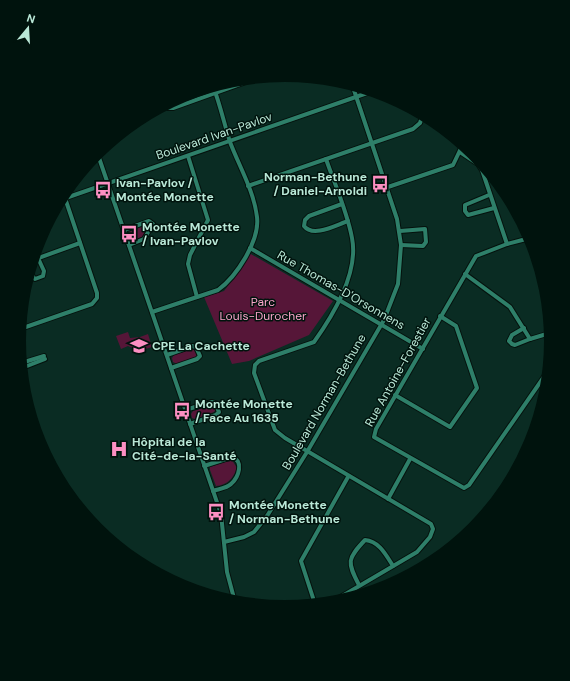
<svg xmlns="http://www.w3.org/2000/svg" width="570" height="681" font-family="'DM Sans',sans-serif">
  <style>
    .green { fill: #561638 }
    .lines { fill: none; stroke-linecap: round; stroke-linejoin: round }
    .minor-casing { stroke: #05120d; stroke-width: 6 }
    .minor { stroke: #2e7f69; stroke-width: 4 }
    .labels { text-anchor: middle; stroke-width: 3; stroke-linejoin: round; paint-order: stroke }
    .street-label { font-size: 12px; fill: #b9e8d7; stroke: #00130d }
    .poi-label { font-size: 12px; font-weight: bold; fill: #b9e8d7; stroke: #00130d; text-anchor: start }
    .park-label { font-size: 12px; fill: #f9a4ca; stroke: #00130d }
  </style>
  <rect width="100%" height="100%" fill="#0a2c23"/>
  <g class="green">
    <path d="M 149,224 L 143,237 L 134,241 L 131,240 L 129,232 Z"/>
    <path d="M 249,253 L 333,301 L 309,335 L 249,361 L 232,364 L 204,297 L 224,291 L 237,274 Z"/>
    <path d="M 128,332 L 130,338 L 140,337 L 148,334 L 152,347 L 139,351 L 128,346 L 121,349 L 116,336 Z"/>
    <path d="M 193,349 L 197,354 L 196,357 L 177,364 L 173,362 L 172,358 L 174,355 Z"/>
    <path d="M 212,405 L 216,409 L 214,412 L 195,419 L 192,418 L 191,414 L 193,411 Z"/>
    <path d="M 232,460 L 237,468 C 233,479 227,485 216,486 L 210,470 L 210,467 Z"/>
  </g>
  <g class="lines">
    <g class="minor-casing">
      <g id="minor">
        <path d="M 165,105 L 168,108 L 173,108 L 260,77"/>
        <path d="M 97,152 L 221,514 L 227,572 L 235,602"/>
        <path d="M 460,152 L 478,164 L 482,170 L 507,244"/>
        <path d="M 188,156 L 208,220 L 190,255 L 188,264 L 197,297"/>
        <path d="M 326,159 C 335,185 347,211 352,238 C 359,273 334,314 314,342 L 259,361 L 255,365 L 254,373 L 275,430 L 285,438 L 431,524 L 433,529 L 430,537 L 417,552 L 332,602"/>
        <path d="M 248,186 L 413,129 L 420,123 L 423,114"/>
        <path d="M 388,187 L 453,165 L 463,144"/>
        <path d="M 489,195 L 465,205 L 465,211 L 468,215 L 494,208"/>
        <path d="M 60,200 L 373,91"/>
        <path d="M 342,204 L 309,216 L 305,220 L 304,226 C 313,238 336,225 348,221"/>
        <path d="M 124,230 L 149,221 L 153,224 L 144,239 L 129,245"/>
        <path d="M 400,231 L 425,229 L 426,242 L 423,246 L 401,245"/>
        <path d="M 530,238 L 507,244 L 476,256 L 376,429 L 374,437 L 464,488 L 469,485 L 548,371"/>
        <path d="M 250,248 L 423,349"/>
        <path d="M 33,260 L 80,243"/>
        <path d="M 29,272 L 35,279 L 43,276 L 44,271 L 38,258"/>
        <path d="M 465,274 L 510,307 L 530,339 L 550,333"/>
        <path d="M 543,278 L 550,330"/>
        <path d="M 152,312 L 218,290 C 236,277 260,241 257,217 C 254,191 239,166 230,142 C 224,123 220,104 213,86"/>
        <path d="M 524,328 L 512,335 L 509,341 L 512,344 L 515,345 L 530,339"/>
        <path d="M 20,329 L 92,304 L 97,298 L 97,293 L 65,198"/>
        <path d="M 550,335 L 551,345"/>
        <path d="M 167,355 L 192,346 L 196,347 L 200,356 L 197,359 L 171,368"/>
        <path d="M 21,363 L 44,356"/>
        <path d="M 22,368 L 45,359"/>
        <path d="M 395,395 L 450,427 L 477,388 L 456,326 L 440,316"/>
        <path d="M 185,410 L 212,402 L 215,403 L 219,412 L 216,415 L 190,424"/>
        <path d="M 204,466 L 232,457 C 244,461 239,477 231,484 C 227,488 219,489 213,491"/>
        <path d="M 388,499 L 410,459"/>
        <path d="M 224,542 L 244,537 L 254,532 L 267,516 L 307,452 L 384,320 L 398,284 L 401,245 L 397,219 L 352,84"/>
        <path d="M 359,585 C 347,562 347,559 365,540 C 379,541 386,555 393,566"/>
        <path d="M 315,604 L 301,561 L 348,477"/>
      </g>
    </g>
    <use href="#minor" class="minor"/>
  </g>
  <defs>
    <g id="bus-bare" transform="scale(1.38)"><path d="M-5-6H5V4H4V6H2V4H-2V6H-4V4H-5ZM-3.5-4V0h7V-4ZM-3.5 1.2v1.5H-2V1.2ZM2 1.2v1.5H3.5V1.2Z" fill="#fc8fc2" stroke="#00130d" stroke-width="2.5" paint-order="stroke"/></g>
    <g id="school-bare" transform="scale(1.38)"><path d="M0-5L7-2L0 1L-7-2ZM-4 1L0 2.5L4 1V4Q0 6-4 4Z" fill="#fc8fc2" stroke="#00130d" stroke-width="2.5" paint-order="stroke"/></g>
    <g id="hospital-bare" transform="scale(1.38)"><path d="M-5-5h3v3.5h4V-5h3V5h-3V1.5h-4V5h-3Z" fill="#fc8fc2" stroke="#00130d" stroke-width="2.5" paint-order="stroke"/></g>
  </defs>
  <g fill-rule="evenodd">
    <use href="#bus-bare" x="380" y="184"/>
    <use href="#bus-bare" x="103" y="190"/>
    <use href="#bus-bare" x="129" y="234"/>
    <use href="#school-bare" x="139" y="346"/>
    <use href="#bus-bare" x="182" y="411"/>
    <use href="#hospital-bare" x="119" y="449"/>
    <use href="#bus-bare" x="216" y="512"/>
  </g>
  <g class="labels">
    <g class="street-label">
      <text transform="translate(214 136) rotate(-19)" y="4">Boulevard Ivan-Pavlov</text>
      <text transform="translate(341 290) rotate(30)" y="4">Rue Thomas-D'Orsonnens</text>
      <text transform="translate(398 372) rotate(-61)" y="4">Rue Antoine-Forestier</text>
      <text transform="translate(324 402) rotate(-60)" y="4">Boulevard Norman-Bethune</text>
    </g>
    <g class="poi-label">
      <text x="367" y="181" text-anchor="end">Norman-Bethune<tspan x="367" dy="14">/ Daniel-Arnoldi</tspan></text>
      <text x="116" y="187">Ivan-Pavlov /<tspan x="116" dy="14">Montée Monette</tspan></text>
      <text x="142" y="231">Montée Monette<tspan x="142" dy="14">/ Ivan-Pavlov</tspan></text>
      <text x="152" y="350">CPE La Cachette</text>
      <text x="195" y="408">Montée Monette<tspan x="195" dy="14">/ Face Au 1635</tspan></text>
      <text x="132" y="446">Hôpital de la<tspan x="132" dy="14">Cité-de-la-Santé</tspan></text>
      <text x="229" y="509">Montée Monette<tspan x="229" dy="14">/ Norman-Bethune</tspan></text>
    </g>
    <g class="park-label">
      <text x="263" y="306">Parc<tspan x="263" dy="14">Louis-Durocher</tspan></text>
    </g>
  </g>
  <path d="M0 0H570V681H0ZM26 341a259 259 0 1 1 518 0a259 259 0 1 1-518 0Z" fill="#00130d" fill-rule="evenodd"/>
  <g transform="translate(28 28) rotate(18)" stroke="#00130d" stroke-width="3" paint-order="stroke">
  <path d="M0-3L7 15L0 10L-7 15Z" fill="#b9e8d7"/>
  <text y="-6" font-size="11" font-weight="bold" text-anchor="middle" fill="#b9e8d7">N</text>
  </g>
</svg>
